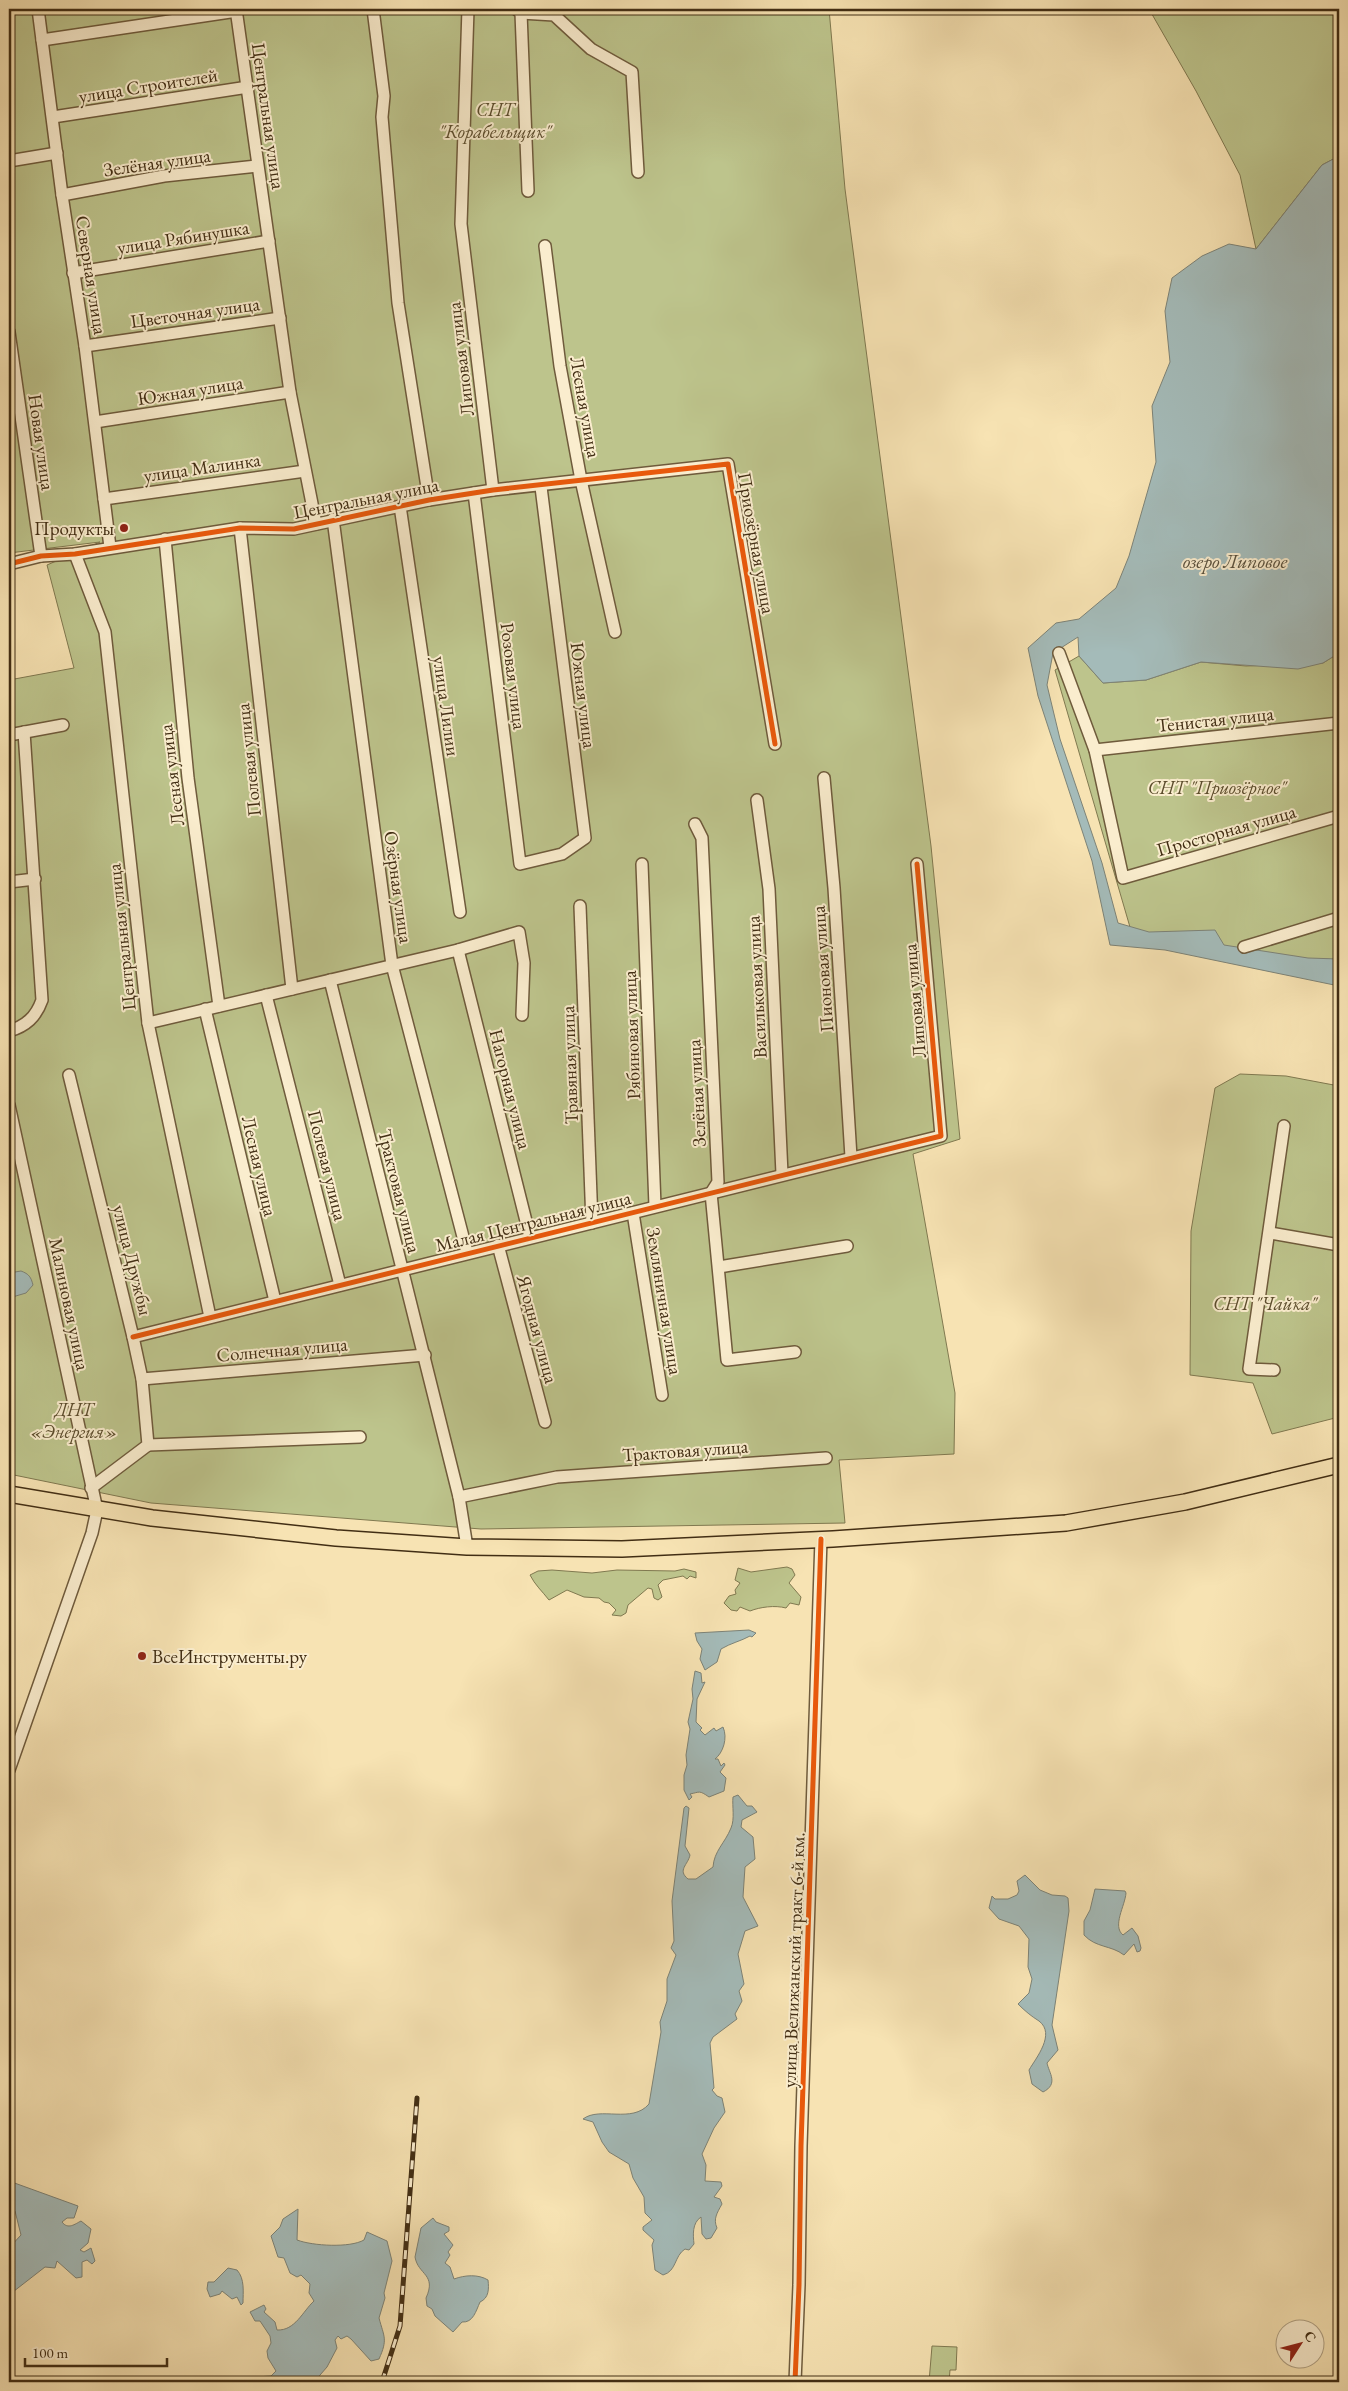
<svg xmlns="http://www.w3.org/2000/svg" width="1348" height="2391" font-family="'EB Garamond',serif">
  <style>
    .green { fill: #bdc48c; stroke: #807950 }
    .water { fill: #a4bbb9; stroke: #7d8377 }
    .lines { fill: none; stroke-linecap: round; stroke-linejoin: round }
    .minor-casing { stroke: #6f5b3c; stroke-width: 14 }
    .major-casing { stroke: #422e14; stroke-width: 18 }
    .minor { stroke: #faedce; stroke-width: 11 }
    .major { stroke: #f7e3b3; stroke-width: 15 }
    .rail-casing { stroke: #422e14; stroke-width: 5 }
    .rail { stroke: #faedce; stroke-width: 3; stroke-dasharray: 9; stroke-linecap: butt }
    .cycleway-casing { stroke: #faedce; stroke-width: 8 }
    .cycleway { stroke: #e8590c; stroke-width: 5 }
    .poi-dot { fill: #8f2418; stroke: #faedce; stroke-width: 2 }
    .labels { text-anchor: middle; stroke-width: 4; stroke-linejoin: round; paint-order: stroke }
    .street-label { font-size: 19px; fill: #422e14; stroke: #faedce }
    .park-label { font-size: 19px; font-style: italic; fill: #5b4c2c; stroke: #faedce }
    .poi-label { font-size: 19px; fill: #422e14; stroke: #faedce; text-anchor: end }
    .water-label { font-size: 20px; font-style: italic; fill: #5a513d; stroke: #faedce }
  </style>
  <rect width="100%" height="100%" fill="#f7e3b3"/>
  <filter id="stains"><feTurbulence type="fractalNoise" baseFrequency=".004" numOctaves="4"/><feColorMatrix values="0 0 0 0 .2 0 0 0 0 .09 0 0 0 0 .02 0 0 0 .5 -.17"/></filter>
  <radialGradient id="worn" r=".72"><stop offset=".6" stop-color="#630" stop-opacity="0"/><stop offset="1" stop-color="#630" stop-opacity=".3"/></radialGradient>
  <g class="green">
    <path d="M 9,9 L 829,9 L 845,189 L 931,846 L 960,1139 L 913,1154 L 955,1393 L 954,1454 L 839,1460 L 845,1523 L 481,1529 L 151,1503 L 9,1474 L 9,680 L 74,668 L 47,565 L 100,542 L 9,553 Z"/>
    <path d="M 1149,9 L 1339,9 L 1339,156 L 1322,165 L 1256,249 L 1240,175 L 1196,91 Z"/>
    <path d="M 1339,653 L 1339,975 L 1132,934 L 1055,670 L 1079,656 L 1103,683 L 1146,680 L 1201,662 L 1246,666 L 1323,663 Z"/>
    <path d="M 1240,1074 L 1286,1076 L 1339,1086 L 1339,1417 L 1272,1434 L 1253,1383 L 1190,1375 L 1191,1231 L 1215,1088 Z"/>
    <path d="M 787,1567 L 792,1569 L 795,1575 L 789,1583 L 801,1597 L 799,1605 L 790,1603 L 786,1608 C 775,1605 760,1607 750,1611 L 740,1607 L 737,1611 L 731,1610 L 724,1603 L 729,1596 L 736,1594 L 735,1590 L 740,1583 L 735,1580 L 738,1568 L 751,1572 Z"/>
    <path d="M 684,1569 L 696,1572 L 696,1578 L 690,1576 L 687,1579 L 683,1576 L 663,1580 L 658,1585 L 662,1597 L 658,1600 L 654,1598 L 652,1589 L 648,1588 L 628,1605 L 626,1613 L 621,1616 L 612,1615 L 616,1610 L 609,1603 L 604,1602 L 599,1598 L 584,1597 L 567,1590 L 549,1600 C 542,1591 535,1585 530,1575 L 538,1571 L 552,1570 L 592,1573 L 617,1570 L 675,1571 Z"/>
    <path d="M 932,2346 L 957,2347 L 956,2370 L 950,2370 L 949,2382 L 929,2382 Z"/>
  </g>
  <g class="water">
    <path d="M 1339,156 L 1339,653 L 1323,663 L 1298,669 L 1201,662 L 1146,680 L 1103,683 L 1079,656 L 1078,637 L 1053,653 L 1047,685 L 1060,739 L 1102,863 L 1118,923 L 1149,932 L 1215,930 L 1224,945 L 1308,958 L 1339,959 L 1339,986 L 1165,950 L 1110,945 L 1092,861 L 1038,696 L 1028,648 L 1056,623 L 1079,619 L 1116,588 L 1129,556 L 1156,462 L 1152,406 L 1170,362 L 1165,311 L 1172,278 L 1202,256 L 1229,244 L 1256,249 L 1322,165 Z"/>
    <path d="M 21,1271 C 29,1274 31,1277 33,1285 L 26,1293 L 9,1298 L 9,1273 Z"/>
    <path d="M 749,1630 L 756,1633 L 752,1637 L 750,1636 C 741,1641 731,1643 721,1649 L 717,1662 L 705,1670 L 700,1659 L 702,1649 L 697,1641 L 695,1633 Z"/>
    <path d="M 695,1671 L 701,1673 L 702,1683 L 705,1682 L 697,1699 L 696,1722 L 702,1728 L 700,1730 L 705,1735 L 714,1728 L 716,1731 L 723,1727 C 728,1738 723,1753 715,1759 L 718,1759 L 721,1766 L 724,1763 L 725,1765 L 720,1772 L 726,1778 L 724,1791 L 709,1797 C 699,1790 700,1792 690,1794 L 692,1797 L 689,1800 L 684,1790 L 684,1775 L 687,1765 L 686,1755 L 690,1729 L 688,1722 L 693,1699 L 692,1689 Z"/>
    <path d="M 738,1795 L 747,1806 L 752,1806 L 757,1812 L 742,1820 L 741,1827 L 753,1837 L 755,1859 L 745,1867 L 743,1897 L 758,1926 L 745,1931 L 738,1954 L 744,1984 L 739,1991 L 742,2001 L 735,2014 L 737,2019 L 713,2037 L 710,2043 L 714,2088 L 712,2090 L 717,2096 L 722,2098 L 725,2112 L 714,2128 L 702,2154 L 706,2165 L 705,2181 L 721,2182 L 722,2186 L 714,2197 L 720,2199 L 722,2204 C 717,2213 713,2219 717,2228 L 711,2238 L 706,2239 L 702,2234 L 701,2217 C 692,2223 693,2235 694,2244 L 689,2250 L 685,2249 C 674,2256 677,2271 663,2275 L 655,2270 L 652,2245 L 654,2240 L 643,2230 L 643,2227 L 652,2220 L 645,2213 L 644,2197 L 633,2178 L 629,2164 L 609,2152 L 602,2142 L 593,2122 L 583,2119 C 600,2106 632,2124 649,2104 L 661,2032 L 660,2022 L 667,2001 L 667,1979 L 676,1955 L 671,1948 L 674,1941 L 672,1901 L 684,1808 L 686,1806 L 689,1808 L 685,1846 L 690,1855 C 688,1865 677,1870 688,1879 L 696,1879 L 713,1867 C 714,1851 725,1843 731,1828 C 735,1819 732,1806 733,1797 Z"/>
    <path d="M 1025,1875 L 1040,1890 L 1052,1895 L 1065,1896 L 1068,1898 L 1069,1911 L 1052,2025 L 1058,2050 L 1047,2063 C 1049,2073 1059,2084 1043,2092 L 1032,2084 L 1029,2070 C 1036,2058 1056,2034 1039,2021 C 1031,2016 1025,2011 1018,2004 L 1029,1993 L 1032,1979 L 1028,1967 L 1029,1939 L 1019,1926 L 999,1919 L 989,1908 L 992,1896 L 995,1899 L 1008,1899 L 1017,1895 L 1019,1891 L 1017,1881 Z"/>
    <path d="M 1095,1889 L 1125,1891 L 1126,1893 C 1125,1906 1112,1926 1123,1935 L 1132,1928 L 1138,1936 L 1141,1948 L 1140,1951 L 1137,1952 L 1134,1944 L 1124,1955 C 1111,1945 1096,1948 1084,1935 L 1084,1921 L 1090,1910 Z"/>
    <path d="M 9,2181 L 78,2206 L 74,2218 L 67,2218 L 62,2222 C 68,2230 75,2224 81,2221 L 91,2229 L 88,2243 L 80,2250 L 84,2252 L 91,2248 L 95,2261 L 92,2264 L 87,2260 L 82,2262 L 82,2277 L 76,2278 L 57,2261 L 55,2268 L 45,2267 L 9,2295 L 9,2248 L 21,2235 L 15,2211 L 9,2208 Z"/>
    <path d="M 298,2209 L 297,2240 C 313,2246 350,2248 364,2240 L 367,2232 L 387,2241 L 392,2261 L 384,2293 L 385,2298 L 379,2318 C 384,2337 388,2339 379,2359 L 371,2361 L 351,2339 L 347,2336 L 341,2339 L 338,2336 L 335,2340 L 337,2348 L 327,2367 L 314,2382 L 254,2382 L 256,2377 L 271,2376 L 276,2371 L 268,2358 L 267,2351 L 271,2343 L 270,2336 L 260,2321 L 255,2321 L 250,2312 L 264,2305 L 266,2309 L 264,2312 L 275,2322 L 277,2330 C 295,2331 303,2311 314,2301 L 309,2293 L 310,2284 L 301,2275 L 297,2277 L 290,2273 L 284,2258 L 278,2257 L 271,2236 L 280,2227 L 283,2219 Z"/>
    <path d="M 433,2218 L 436,2222 L 449,2227 L 449,2231 L 444,2234 L 453,2245 L 448,2252 L 450,2255 L 445,2263 L 450,2267 L 454,2279 C 465,2275 478,2274 488,2280 C 489,2289 489,2298 480,2302 C 476,2311 473,2323 462,2322 L 453,2332 L 435,2316 L 432,2309 L 427,2306 L 426,2298 C 437,2274 418,2275 415,2257 L 421,2228 Z"/>
    <path d="M 228,2268 L 237,2270 C 245,2279 243,2292 243,2303 L 241,2305 L 237,2297 L 232,2299 L 222,2291 L 220,2294 L 210,2297 L 207,2289 L 208,2282 L 214,2282 Z"/>
  </g>
  <g class="lines">
    <g class="minor-casing">
      <g id="minor">
        <path d="M 38,9 L 62,195 L 85,346 L 110,547"/>
        <path d="M 236,9 L 290,392 L 316,524"/>
        <path d="M 373,9 L 384,96 L 382,117 L 398,303 L 429,500"/>
        <path d="M 468,9 L 461,224 L 493,490"/>
        <path d="M 516,9 L 521,13 L 528,191"/>
        <path d="M 521,13 L 554,15 L 591,49 L 632,72 L 638,172"/>
        <path d="M 42,40 L 237,11"/>
        <path d="M 53,117 L 248,87"/>
        <path d="M 9,161 L 57,153"/>
        <path d="M 62,195 L 164,176 L 257,166"/>
        <path d="M 545,246 L 560,366 L 581,480 L 615,632"/>
        <path d="M 73,273 L 269,241"/>
        <path d="M 9,332 L 41,556"/>
        <path d="M 85,346 L 280,318"/>
        <path d="M 95,422 L 290,392"/>
        <path d="M 474,493 L 520,864 L 562,854 L 585,838 L 541,487"/>
        <path d="M 104,499 L 305,471"/>
        <path d="M 400,506 L 460,912"/>
        <path d="M 333,519 L 392,965 L 467,1252"/>
        <path d="M 240,528 L 292,989"/>
        <path d="M 165,539 L 188,778 L 219,1006"/>
        <path d="M 75,554 L 105,632 L 148,1023 L 210,1317"/>
        <path d="M 9,564 L 41,556 L 75,554 L 240,528 L 294,529 L 429,500 L 493,490 L 728,464 L 775,744"/>
        <path d="M 1059,653 L 1095,750 L 1123,878 L 1339,816"/>
        <path d="M 9,735 L 63,725"/>
        <path d="M 1095,750 L 1339,723"/>
        <path d="M 824,778 L 834,888 L 851,1157"/>
        <path d="M 757,800 L 769,889 L 782,1174"/>
        <path d="M 695,824 L 702,838 L 718,1182 L 711,1193 L 727,1360 L 795,1352"/>
        <path d="M 642,864 L 655,1206"/>
        <path d="M 9,882 L 35,879"/>
        <path d="M 580,906 L 592,1223"/>
        <path d="M 1244,947 L 1339,918"/>
        <path d="M 458,950 L 530,1237"/>
        <path d="M 330,980 L 459,1497 L 467,1547"/>
        <path d="M 266,995 L 340,1285"/>
        <path d="M 205,1009 L 275,1301"/>
        <path d="M 148,1023 L 458,950 L 519,932 L 524,963 L 522,1015"/>
        <path d="M 9,1031 C 26,1026 36,1017 42,1000 L 24,732"/>
        <path d="M 69,1075 L 133,1337 L 142,1379 L 148,1445 L 91,1488"/>
        <path d="M 9,1105 L 97,1510 L 92,1533 L 9,1770"/>
        <path d="M 633,1213 L 662,1395"/>
        <path d="M 1270,1233 L 1339,1245"/>
        <path d="M 498,1245 L 545,1422"/>
        <path d="M 719,1267 L 847,1246"/>
        <path d="M 133,1337 L 941,1136 L 917,864"/>
        <path d="M 1274,1370 L 1249,1369 L 1284,1126"/>
        <path d="M 142,1379 L 425,1355"/>
        <path d="M 148,1445 L 360,1437"/>
        <path d="M 459,1497 L 557,1477 L 826,1458"/>
        <path d="M 795,2382 L 799,2285 L 801,2146 L 821,1539"/>
      </g>
    </g>
    <g class="major-casing">
      <path id="major" d="M 9,1494 L 152,1518 L 336,1538 L 467,1547 L 622,1549 L 833,1539 L 1066,1523 L 1185,1502 L 1339,1465"/>
    </g>
    <use href="#minor" class="minor"/>
    <use href="#major" class="major"/>
    <g class="rail-casing">
      <path id="rail" d="M 382,2382 L 400,2326 L 417,2098"/>
    </g>
    <use href="#rail" class="rail"/>
    <g class="cycleway-casing">
      <g id="cycleway">
        <path d="M 9,564 L 41,556 L 75,554 L 240,528 L 294,529 L 429,500 L 493,490 L 728,464 L 775,744"/>
        <path d="M 133,1337 L 941,1136 L 917,864"/>
        <path d="M 795,2382 L 799,2285 L 801,2146 L 821,1539"/>
      </g>
    </g>
    <use href="#cycleway" class="cycleway"/>
  </g>
  <g class="poi-dot">
    <circle cx="124" cy="528" r="5"/>
    <circle cx="142" cy="1656" r="5"/>
  </g>
  <g class="labels">
    <g class="street-label">
      <text transform="translate(148 85) rotate(-9)" y="7">улица Строителей</text>
      <text transform="translate(269 116) rotate(82)" y="7">Центральная улица</text>
      <text transform="translate(157 162) rotate(-8)" y="7">Зелёная улица</text>
      <text transform="translate(183 237) rotate(-9)" y="7">улица Рябинушка</text>
      <text transform="translate(92 275) rotate(81)" y="7">Северная улица</text>
      <text transform="translate(195 312) rotate(-8)" y="7">Цветочная улица</text>
      <text transform="translate(460 359) rotate(-97)" y="7">Липовая улица</text>
      <text transform="translate(190 390) rotate(-9)" y="7">Южная улица</text>
      <text transform="translate(586 407) rotate(80)" y="7">Лесная улица</text>
      <text transform="translate(42 442) rotate(82)" y="7">Новая улица</text>
      <text transform="translate(202 467) rotate(-8)" y="7">улица Малинка</text>
      <text transform="translate(366 498) rotate(-11)" y="7">Центральная улица</text>
      <text transform="translate(757 543) rotate(80)" y="7">Приозёрная улица</text>
      <text transform="translate(514 676) rotate(83)" y="7">Розовая улица</text>
      <text transform="translate(584 695) rotate(83)" y="7">Южная улица</text>
      <text transform="translate(447 706) rotate(82)" y="7">улица Лилии</text>
      <text transform="translate(1215 719) rotate(-6)" y="7">Тенистая улица</text>
      <text transform="translate(248 760) rotate(-96)" y="7">Полевая улица</text>
      <text transform="translate(171 775) rotate(-97)" y="7">Лесная улица</text>
      <text transform="translate(1226 830) rotate(-16)" y="7">Просторная улица</text>
      <text transform="translate(399 887) rotate(82)" y="7">Озёрная улица</text>
      <text transform="translate(121 937) rotate(-96)" y="7">Центральная улица</text>
      <text transform="translate(822 969) rotate(-94)" y="7">Пионовая улица</text>
      <text transform="translate(756 987) rotate(-93)" y="7">Васильковая улица</text>
      <text transform="translate(914 1001) rotate(-95)" y="7">Липовая улица</text>
      <text transform="translate(631 1035) rotate(-92)" y="7">Рябиновая улица</text>
      <text transform="translate(569 1065) rotate(-92)" y="7">Травяная улица</text>
      <text transform="translate(511 1089) rotate(76)" y="7">Нагорная улица</text>
      <text transform="translate(696 1093) rotate(-93)" y="7">Зелёная улица</text>
      <text transform="translate(328 1165) rotate(76)" y="7">Полевая улица</text>
      <text transform="translate(260 1166) rotate(77)" y="7">Лесная улица</text>
      <text transform="translate(400 1191) rotate(76)" y="7">Трактовая улица</text>
      <text transform="translate(533 1221) rotate(-14)" y="7">Малая Центральная улица</text>
      <text transform="translate(133 1260) rotate(76)" y="7">улица Дружбы</text>
      <text transform="translate(665 1301) rotate(81)" y="7">Земляничная улица</text>
      <text transform="translate(70 1304) rotate(78)" y="7">Малиновая улица</text>
      <text transform="translate(538 1329) rotate(75)" y="7">Ягодная улица</text>
      <text transform="translate(282 1349) rotate(-5)" y="7">Солнечная улица</text>
      <text transform="translate(685 1450) rotate(-4)" y="7">Трактовая улица</text>
      <text transform="translate(793 1960) rotate(-88)" y="7">улица Велижанский тракт 6-й км.</text>
    </g>
    <g class="park-label">
      <text x="495" y="116">СНТ<tspan x="495" dy="22">"Корабельщик"</tspan></text>
      <text x="1217" y="794">СНТ "Приозёрное"</text>
      <text x="1265" y="1310">СНТ "Чайка"</text>
      <text x="74" y="1416">ДНТ<tspan x="74" dy="22">«Энергия»</tspan></text>
    </g>
    <g class="poi-label">
      <text x="114" y="535">Продукты</text>
      <text x="152" y="1663" text-anchor="start">ВсеИнструменты.ру</text>
    </g>
    <g class="water-label">
      <text x="1235" y="568">озеро Липовое</text>
    </g>
  </g>
  <rect width="1348" height="2391" fill="none" stroke="#f7e3b3" stroke-width="30"/>
  <rect x="10" y="10" width="1328" height="2371" fill="none" stroke="#422e14" stroke-width="2.5"/>
  <rect x="15" y="15" width="1318" height="2361" fill="none" stroke="#422e14"/>
  <g transform="translate(1300 2344) rotate(54)"><circle r="24" fill="#faedce" stroke="#b0a184"/>
  <path d="M0-4L9 19L0 12L-9 19Z" fill="#8f2418"/>
  <text y="-8" font-size="14" font-weight="bold" text-anchor="middle" fill="#422e14">С</text>
  </g>
  <path d="M25 2358v8h142v-8" fill="none" stroke="#422e14" stroke-width="2.5"/>
  <text x="32" y="2358" font-size="15" fill="#422e14" stroke="#faedce" stroke-width="4" paint-order="stroke">100 m</text>
  <rect width="100%" height="100%" filter="url(#stains)"/>
  <rect width="100%" height="100%" fill="url(#worn)"/>
</svg>
